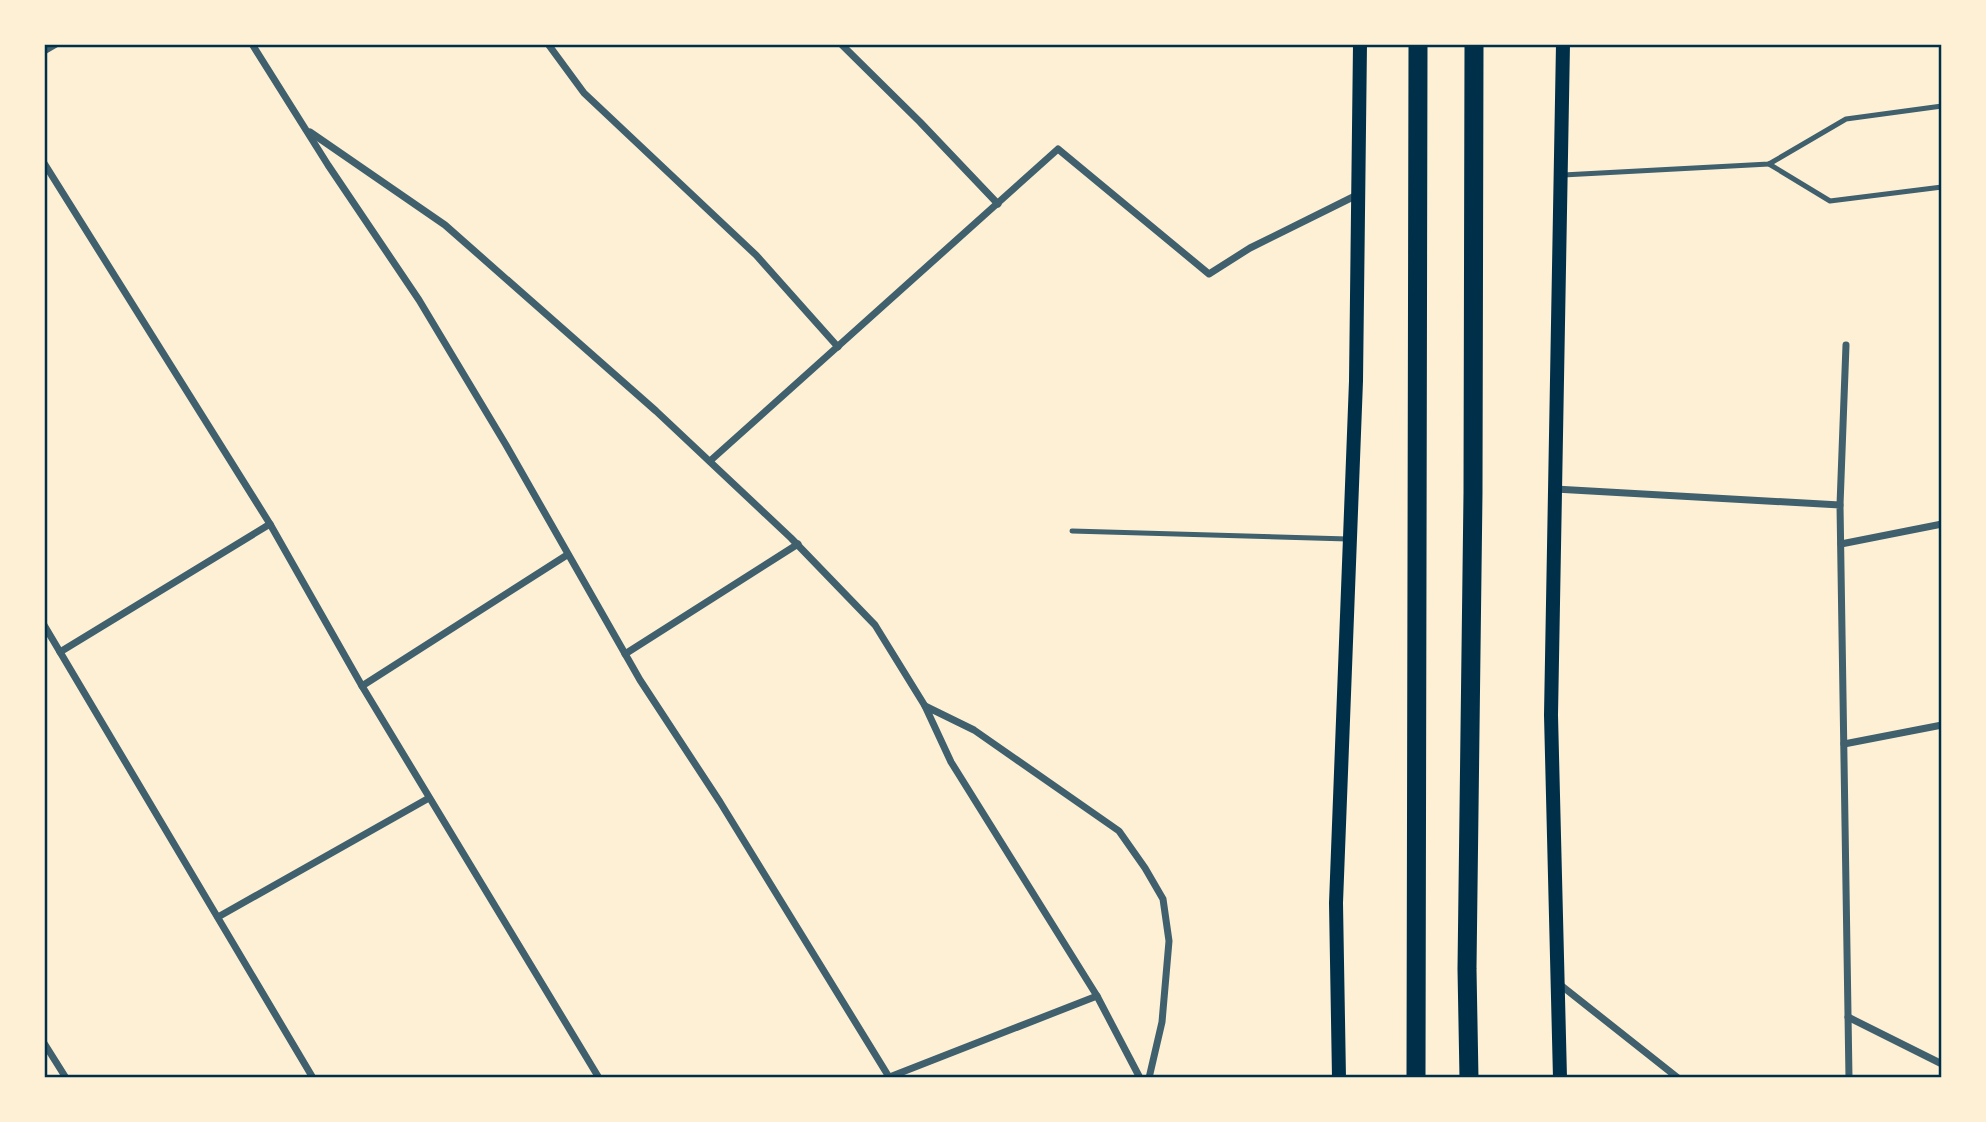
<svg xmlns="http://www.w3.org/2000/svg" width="1986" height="1122" font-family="Commissioner,sans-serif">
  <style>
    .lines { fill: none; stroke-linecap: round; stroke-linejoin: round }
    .service { stroke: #3f606c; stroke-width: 5 }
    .minor { stroke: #3f606c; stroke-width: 7 }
    .secondary { stroke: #003049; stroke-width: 14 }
    .trunk { stroke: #003049; stroke-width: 19 }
    .neatline { fill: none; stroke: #003049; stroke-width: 2.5 }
  </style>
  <rect width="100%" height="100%" fill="#fdf0d5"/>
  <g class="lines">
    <g class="service">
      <path d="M 1769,164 L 1830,201 L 1942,187"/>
      <path d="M 1563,175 L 1769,164 L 1846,119 L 1942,106"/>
      <path d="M 1072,531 L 1348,539"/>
    </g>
    <g class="minor">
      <path d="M 252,44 L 328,165 L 419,300 L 506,445 L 640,680 L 720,802 L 889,1077"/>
      <path d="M 548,44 L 584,93 L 756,255 L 838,347"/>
      <path d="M 841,44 L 920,122 L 998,204"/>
      <path d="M 44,51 L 56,44"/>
      <path d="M 310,132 L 445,225 L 656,411 L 791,538 L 875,625 L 925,706"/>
      <path d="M 44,163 L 270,524 L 362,686 L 599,1078"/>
      <path d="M 710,461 L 1058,149 L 1209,274 L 1250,248 L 1357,195"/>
      <path d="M 1555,489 L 1840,505 L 1849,1078"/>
      <path d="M 1840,505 L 1846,345"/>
      <path d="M 1841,544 L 1942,524"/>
      <path d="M 44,625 L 313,1078"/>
      <path d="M 60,652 L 270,524"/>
      <path d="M 625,654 L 798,544"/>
      <path d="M 362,686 L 567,555"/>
      <path d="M 1844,744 L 1942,725"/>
      <path d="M 218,917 L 429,798"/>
      <path d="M 1558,983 L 1678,1078"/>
      <path d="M 1848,1017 L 1942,1064"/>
      <path d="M 44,1043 L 66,1078"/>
      <path d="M 887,1078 L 1097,996"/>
      <path d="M 1140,1078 L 1097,996 L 951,762 L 925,706 L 974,730 L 1119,831 L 1145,868 L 1163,899 L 1169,941 L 1162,1022 L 1149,1078"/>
    </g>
    <g class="secondary">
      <path d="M 1339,1078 L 1336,903 L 1356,381 L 1360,44"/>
      <path d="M 1560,1078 L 1551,715 L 1563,44"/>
    </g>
    <g class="trunk">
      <path d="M 1416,1078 L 1418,44"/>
      <path d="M 1469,1078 L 1467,969 L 1473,493 L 1474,44"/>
    </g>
  </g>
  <rect width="1986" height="1122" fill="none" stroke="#fdf0d5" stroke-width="91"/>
  <rect x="46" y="46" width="1894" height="1030" class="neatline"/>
</svg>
